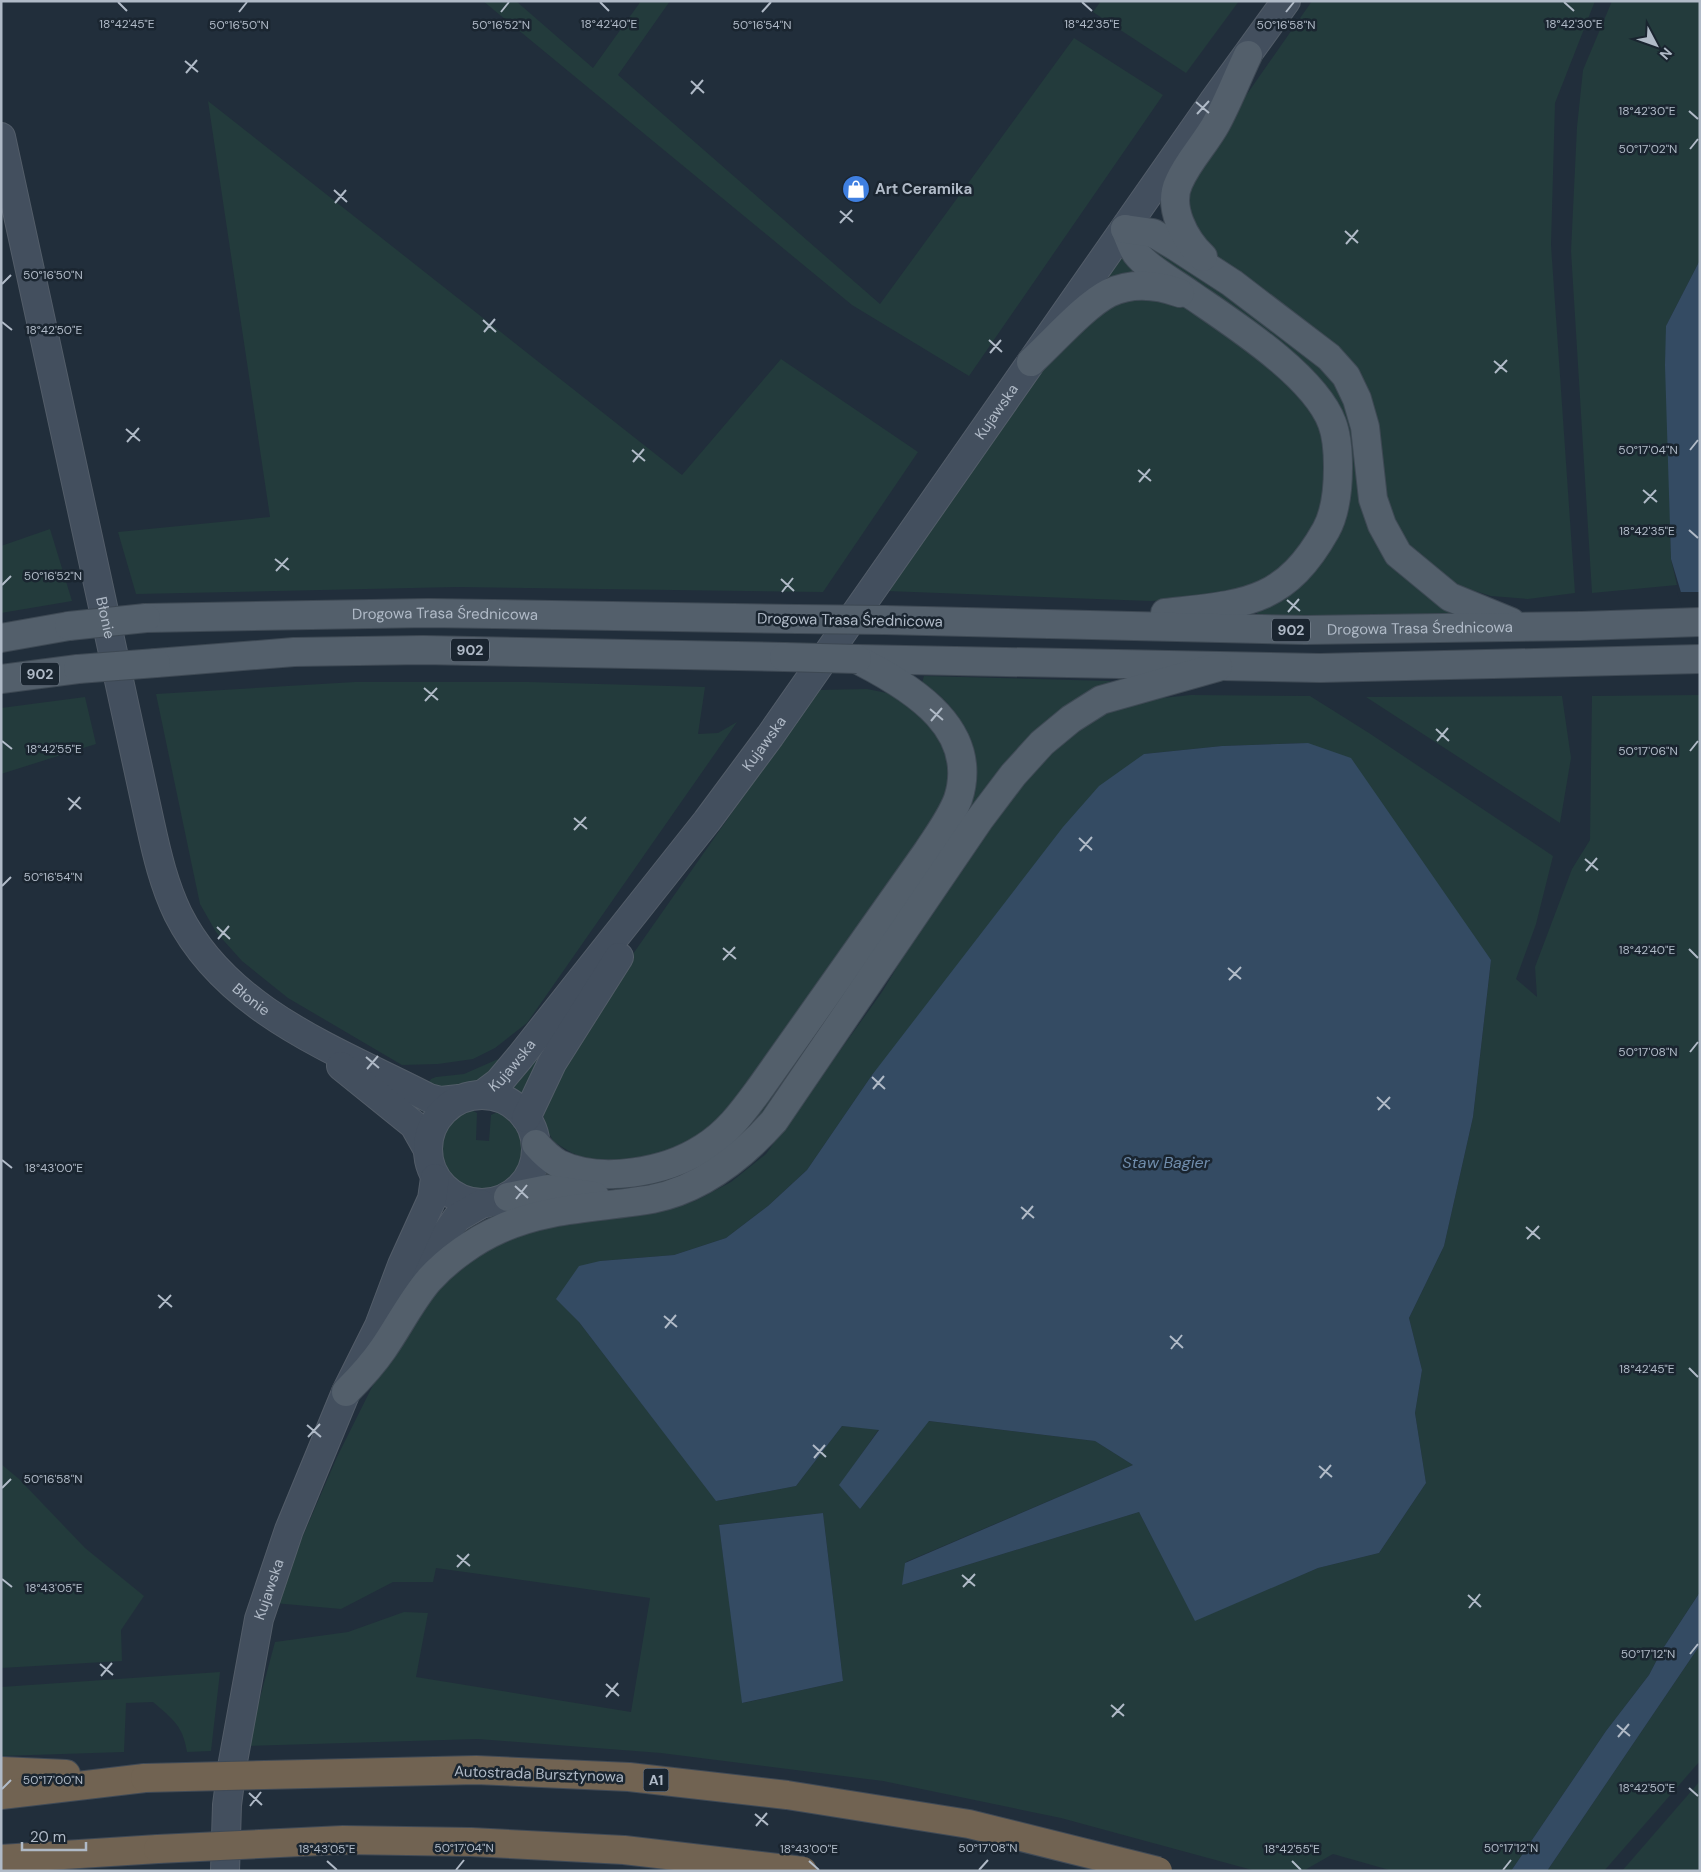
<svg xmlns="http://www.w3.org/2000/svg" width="1701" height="1872" font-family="'DM Sans',sans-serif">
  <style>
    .green { fill: #233b3c; fill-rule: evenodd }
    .water { fill: #344b63 }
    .pier { fill: #212e3b }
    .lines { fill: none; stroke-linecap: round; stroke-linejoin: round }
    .secondary-casing { stroke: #535d69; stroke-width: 30 }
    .primary-casing { stroke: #3e4954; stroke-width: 30 }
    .highway-casing { stroke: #404a56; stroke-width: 30 }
    .secondary { stroke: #434f5e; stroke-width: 28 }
    .primary { stroke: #535f6b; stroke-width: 28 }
    .highway { stroke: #716352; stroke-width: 28 }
    .primary-bridge-casing { stroke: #3e4954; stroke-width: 30; stroke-linecap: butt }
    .highway-bridge-casing { stroke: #404a56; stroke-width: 30; stroke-linecap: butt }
    .primary-bridge { stroke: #535f6b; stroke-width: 28 }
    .highway-bridge { stroke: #716352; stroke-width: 28 }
    .ticks { fill: none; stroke: #b0bac7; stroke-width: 2 }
    .labels { text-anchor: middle; stroke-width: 5; stroke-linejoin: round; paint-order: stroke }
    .shield { fill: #1a2530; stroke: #838d9a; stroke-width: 1 }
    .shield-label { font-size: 14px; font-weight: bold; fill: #b0bac7 }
    .poi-label { font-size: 15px; font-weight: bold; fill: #b0bac7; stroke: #1a2530; text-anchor: start }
    .street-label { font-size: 15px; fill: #b0bac7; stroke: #1a2530 }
    .water-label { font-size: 16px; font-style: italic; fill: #708dac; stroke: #1a2530 }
    .ticks-label { font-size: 12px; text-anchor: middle; fill: #b0bac7; stroke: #1a2530; stroke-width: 5; stroke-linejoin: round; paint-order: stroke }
  </style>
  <rect width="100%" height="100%" fill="#212e3b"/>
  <g class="green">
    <path d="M 483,1 L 516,1 L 593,68 L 641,1 L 670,1 L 618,75 L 880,304 L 1074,38 L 1163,95 L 969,376 L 852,305 Z"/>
    <path d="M 1101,1 L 1239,1 L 1186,73 L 1093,12 Z"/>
    <path d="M 1312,1 L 1595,1 L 1555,103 L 1551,245 L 1575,593 L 1528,599 L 1491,596 L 1456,585 L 1433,574 L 1397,534 L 1347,363 L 1323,335 L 1202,247 L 1190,232 L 1185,183 Z"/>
    <path d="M 1612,1 L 1700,1 L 1700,260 L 1666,326 L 1671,559 L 1677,585 L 1592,593 L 1571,251 L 1577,127 L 1583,70 Z"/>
    <path d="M 208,101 L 682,475 L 781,359 L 918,452 L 823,592 L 457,587 L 136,594 L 118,532 L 270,517 Z"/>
    <path d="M 1151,238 L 1306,351 L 1333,380 L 1347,409 L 1391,563 C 1411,586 1426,596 1455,607 L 1455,615 L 1257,615 L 1257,610 L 1305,579 L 1344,434 L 1142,247 Z"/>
    <path d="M 1123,253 L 1143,274 L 1101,285 Z"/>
    <path d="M 1129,296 L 1177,301 L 1213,322 L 1307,399 L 1322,429 L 1329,458 L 1326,503 L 1291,564 L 1256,586 L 1214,598 L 1150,601 L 887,591 C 916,549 945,507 974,466 C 1011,411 1068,322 1129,296 Z"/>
    <path d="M 50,529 L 72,601 L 1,613 L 1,546 Z"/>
    <path d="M 924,676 L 1110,681 L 1111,685 L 1087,694 L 1061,709 L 1030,735 L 990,788 L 782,1086 C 770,1101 758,1120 744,1134 C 707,1169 657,1193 605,1188 C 584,1186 562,1181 541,1176 L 545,1168 L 707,1155 L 974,768 C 968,729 957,704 922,683 Z"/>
    <path d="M 355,682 L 529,682 L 705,687 L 698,734 L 718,733 L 737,722 L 527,1023 L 495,1048 L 473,1059 L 438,1064 L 402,1065 L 288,998 L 242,961 L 216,932 L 200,904 L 156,694 Z"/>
    <path d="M 867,689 L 892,694 L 918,706 L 947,751 L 950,785 L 939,819 L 720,1122 L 693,1142 L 657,1158 L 624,1163 L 590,1160 L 572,1153 L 554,1142 L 544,1125 L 544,1104 L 600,1001 L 818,690 Z"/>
    <path d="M 1191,695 L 1310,696 L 1369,733 L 1553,856 L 1536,924 L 1516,979 L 1537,997 L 1535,967 L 1572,869 L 1590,840 L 1592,696 L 1700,695 L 1700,1592 L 1662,1650 L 1649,1675 L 1606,1731 L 1511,1871 L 1393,1871 L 1333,1854 L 1303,1871 L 1256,1871 L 1061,1818 L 883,1781 L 661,1753 L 478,1739 L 247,1746 L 275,1642 L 348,1632 L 404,1612 L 428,1613 L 416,1677 L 631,1712 L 650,1598 L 436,1568 L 433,1582 L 393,1582 L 341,1609 L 274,1603 L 337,1457 L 382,1367 L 455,1266 L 532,1227 L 606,1217 L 652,1214 L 695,1201 L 731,1182 L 766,1154 L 882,992 L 932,909 L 1032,769 L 1096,714 L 1133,701 ZM 1308,743 L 1491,960 L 1473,1117 L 1444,1246 L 1409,1318 L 1422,1370 L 1415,1413 L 1426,1483 L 1379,1553 L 1318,1568 L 1195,1620 L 1139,1512 L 902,1585 L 906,1562 L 1133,1465 L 1095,1441 L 928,1421 L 860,1509 L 840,1485 L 879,1429 L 842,1426 L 796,1486 L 717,1501 L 579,1322 L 600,1261 L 674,1255 L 726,1238 L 768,1206 L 807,1170 L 872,1075 L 1144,754 L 1222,746 ZM 823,1513 L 843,1681 L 743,1703 L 719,1525 Z"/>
    <path d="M 1562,696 L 1571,758 L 1560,823 L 1366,697 Z"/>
    <path d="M 85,697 L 96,744 L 1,774 L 1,708 Z"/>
    <path d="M 585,986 L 524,1097 L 504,1086 Z"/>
    <path d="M 505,1056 L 490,1077 L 441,1090 L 425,1088 L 431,1079 L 436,1077 L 464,1074 Z"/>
    <path d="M 470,1109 L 477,1113 L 476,1140 L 489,1141 L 491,1115 L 498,1112 C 514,1123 524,1135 521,1156 C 520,1167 513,1178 503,1184 C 453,1213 409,1139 470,1109 Z"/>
    <path d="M 1,1464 L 19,1479 L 85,1548 L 144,1596 L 121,1630 L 122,1661 L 1,1668 Z"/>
    <path d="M 1700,1645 L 1700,1761 L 1604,1871 L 1547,1871 Z"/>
    <path d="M 220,1672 L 211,1751 L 187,1752 C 183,1726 173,1719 153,1702 L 126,1703 L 124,1752 L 1,1756 L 1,1687 Z"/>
    <path d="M 1700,1781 L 1700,1871 L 1622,1871 Z"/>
  </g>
  <g class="water">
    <path d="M 1700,260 L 1700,656 L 1671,559 L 1665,365 L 1666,326 Z"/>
    <path d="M 1308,743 L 1351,758 L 1491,960 L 1473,1117 L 1444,1246 L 1409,1318 L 1422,1370 L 1415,1413 L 1426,1483 L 1379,1553 L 1318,1568 L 1195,1621 L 1139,1512 L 902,1585 L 905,1563 L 1133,1465 L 1095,1441 L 929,1421 L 860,1509 L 839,1485 L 879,1430 L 842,1426 L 796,1486 L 716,1501 L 579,1322 L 556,1299 L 579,1266 L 600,1261 L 674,1255 L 726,1238 L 768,1206 L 807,1170 L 872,1075 L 1063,827 L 1099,786 L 1144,754 L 1222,746 Z"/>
    <path d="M 823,1513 L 843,1681 L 742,1703 L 719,1525 Z"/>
    <path d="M 1700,1592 L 1700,1645 L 1547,1871 L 1511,1871 L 1606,1731 L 1649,1675 L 1662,1650 Z"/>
  </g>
  <path class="pier" d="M 1677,592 L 1700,592 L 1700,658 L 1697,656 Z"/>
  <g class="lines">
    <g class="secondary-casing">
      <g id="secondary">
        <path id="s1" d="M 1,137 L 150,823 C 157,855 164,885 178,914 C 227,1012 338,1051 429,1098 L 441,1101 L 459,1099"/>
        <path d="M 341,1066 L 414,1125 L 427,1148"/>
        <path id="s2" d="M 483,1094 L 499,1082 L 520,1057 L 707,821 L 770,736 L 1215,99 L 1286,1"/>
        <circle cx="482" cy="1149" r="54"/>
        <path d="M 526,1118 L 552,1063 L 619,957"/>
        <path d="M 403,1295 L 457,1218 L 481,1204"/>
        <path id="s3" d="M 225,1871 L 227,1805 L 232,1767 L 259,1619 L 289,1530 L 346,1392 L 379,1326 L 402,1265 L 432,1199 L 435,1178"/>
      </g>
    </g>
    <g class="primary-casing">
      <g id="primary">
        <path d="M 1125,229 C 1129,237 1131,246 1136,253 C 1147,268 1175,283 1190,294 C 1232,323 1314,375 1332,423 C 1337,436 1338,453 1338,467 C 1338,488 1336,512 1326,530 C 1284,605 1243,604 1165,613"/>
        <path d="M 1125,229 L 1153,233 L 1175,246 L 1232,283 L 1329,357 L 1346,376 L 1357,399 L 1365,427 L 1373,499 L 1382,525 L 1398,554 L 1450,597 L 1511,622"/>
        <path d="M 1203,257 C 1185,240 1167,207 1179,182 C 1188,161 1205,144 1216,124 C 1228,102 1237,78 1248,55"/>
        <path d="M 1031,362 C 1052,343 1085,305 1109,293 C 1132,282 1158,285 1180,293"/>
        <path id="s4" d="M 146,618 L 428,613 L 797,619"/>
        <path id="s5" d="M 884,620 L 1305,630 L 1581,626 L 1700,622"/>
        <path d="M 1,638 L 69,626"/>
        <path d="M 857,659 L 1320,668 L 1700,659"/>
        <path d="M 156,663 L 294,652 L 423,650 L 784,657"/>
        <path d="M 1,679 L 78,669"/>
        <path d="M 536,1144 C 543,1152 550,1159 559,1164 C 601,1184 666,1172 703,1148 C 728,1133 744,1110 761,1087 L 927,852 C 938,835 951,818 958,799 C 980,730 914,689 862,662"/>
        <path d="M 508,1197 L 548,1189 L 595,1196"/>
        <path d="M 346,1392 C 359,1379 372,1365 383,1349 C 399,1326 411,1301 429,1280 C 448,1259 475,1240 500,1229 C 548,1207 600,1208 652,1199 C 702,1189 741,1158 774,1121 L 979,820 L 1013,775 L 1042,743 L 1071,719 L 1101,700 L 1218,667"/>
      </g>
    </g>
    <g class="highway-casing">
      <g id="highway">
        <path d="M 1,1771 L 66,1774"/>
        <path d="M 1,1795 L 145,1778"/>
        <path d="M 1,1859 L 158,1849"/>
      </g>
    </g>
    <use href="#secondary" class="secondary"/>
    <use href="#primary" class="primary"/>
    <use href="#highway" class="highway"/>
    <g class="primary-bridge-casing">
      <g id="primary-bridge">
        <path d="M 797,619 L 884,620"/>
        <path d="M 69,626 L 146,618"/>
        <path d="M 784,657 L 857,659"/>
        <path d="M 78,669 L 156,663"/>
      </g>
    </g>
    <g class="highway-bridge-casing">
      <g id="highway-bridge">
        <path d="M 145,1778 L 476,1770 L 629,1777 L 787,1795 L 969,1824 L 1158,1871"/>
        <path d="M 158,1849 L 343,1840 L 471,1842 L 624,1850 L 803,1871"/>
      </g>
    </g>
    <use href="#primary-bridge" class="primary-bridge"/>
    <use href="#highway-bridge" class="highway-bridge"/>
  </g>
  <path class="ticks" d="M 118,2 L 127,11M 600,2 L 609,11M 1082,2 L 1092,11M 1564,2 L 1574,11M 239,12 L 247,2M 501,12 L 509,2M 762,12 L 771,2M 1286,12 L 1294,2M 185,61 L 198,72M 186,73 L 197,60M 691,81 L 704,93M 691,94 L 703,80M 1196,102 L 1209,113M 1689,111 L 1698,119M 1197,114 L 1209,101M 1690,149 L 1698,139M 334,190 L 347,202M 335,203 L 346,190M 840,211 L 853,222M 840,223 L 852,210M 1345,231 L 1358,243M 1346,244 L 1358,230M 2,284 L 11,275M 483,320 L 496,332M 2,322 L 12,330M 484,332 L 495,319M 989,340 L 1002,352M 990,353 L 1001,340M 1494,361 L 1507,372M 1495,373 L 1507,360M 126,429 L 140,441M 127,442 L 139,428M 632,450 L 645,461M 1690,450 L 1698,440M 633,462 L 644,449M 1138,470 L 1151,481M 1139,482 L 1150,469M 1643,490 L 1657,502M 1644,503 L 1656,490M 1689,530 L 1698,538M 275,559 L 289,570M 276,571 L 288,558M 781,579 L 794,591M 2,585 L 11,576M 782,592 L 793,578M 1287,600 L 1300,611M 1288,612 L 1299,599M 424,688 L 438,700M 425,701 L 437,688M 930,709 L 943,720M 931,721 L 942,708M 1436,729 L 1449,741M 2,741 L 12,749M 1437,741 L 1448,728M 1690,751 L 1698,741M 68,798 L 81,809M 69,810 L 80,797M 574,818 L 587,829M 574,830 L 586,817M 1079,838 L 1092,850M 1080,851 L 1092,837M 1585,859 L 1598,870M 1586,871 L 1597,858M 2,886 L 11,877M 217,927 L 230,939M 218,939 L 229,926M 723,948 L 736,959M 1689,949 L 1698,958M 723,960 L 735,947M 1228,968 L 1241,979M 1229,980 L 1241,967M 1690,1052 L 1698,1042M 366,1057 L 379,1068M 367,1069 L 378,1056M 872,1077 L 885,1089M 873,1089 L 884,1076M 1377,1097 L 1390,1109M 1378,1110 L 1390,1097M 2,1160 L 12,1168M 515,1186 L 528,1198M 516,1199 L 527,1185M 1021,1207 L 1034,1218M 1022,1219 L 1033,1206M 1526,1227 L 1540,1239M 1527,1239 L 1539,1226M 158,1295 L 172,1307M 159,1308 L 171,1295M 664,1316 L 677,1327M 665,1328 L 676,1315M 1170,1336 L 1183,1348M 1171,1349 L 1182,1335M 1689,1368 L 1698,1377M 307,1425 L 321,1437M 308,1437 L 320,1424M 813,1445 L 826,1457M 814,1458 L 825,1445M 1319,1466 L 1332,1477M 1320,1478 L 1331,1465M 2,1488 L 11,1479M 457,1555 L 470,1566M 457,1567 L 469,1554M 962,1575 L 975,1586M 2,1579 L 12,1587M 963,1587 L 975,1574M 1468,1595 L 1481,1607M 1469,1608 L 1480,1594M 1690,1654 L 1698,1644M 100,1664 L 113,1675M 101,1676 L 112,1663M 606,1684 L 619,1696M 606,1697 L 618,1683M 1111,1705 L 1124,1716M 1112,1717 L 1124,1704M 1617,1725 L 1630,1736M 1618,1737 L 1629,1724M 1689,1788 L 1698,1796M 2,1789 L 11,1780M 249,1793 L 262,1805M 250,1806 L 261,1792M 755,1814 L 768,1825M 756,1826 L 767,1813M 327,1861 L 337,1870M 809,1861 L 819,1870M 1292,1861 L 1301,1870M 456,1870 L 464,1860M 979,1870 L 988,1860M 1503,1870 L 1511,1860"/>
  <defs>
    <g id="shop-disc" transform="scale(1.4375)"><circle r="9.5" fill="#3f7fe0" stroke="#1a2530"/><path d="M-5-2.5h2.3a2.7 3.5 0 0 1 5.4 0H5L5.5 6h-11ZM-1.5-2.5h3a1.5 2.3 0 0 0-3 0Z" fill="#fff"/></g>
  </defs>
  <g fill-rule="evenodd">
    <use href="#shop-disc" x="856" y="189"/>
  </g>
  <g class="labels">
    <g class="shield">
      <rect x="1272" y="618.5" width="38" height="23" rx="4"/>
      <rect x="451" y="638.5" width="38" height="23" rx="4"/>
      <rect x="21" y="662.5" width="38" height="23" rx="4"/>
      <rect x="643.5" y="1768.5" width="25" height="23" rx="4"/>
    </g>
    <g class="shield-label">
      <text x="1291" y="635">902</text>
      <text x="470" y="655">902</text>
      <text x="40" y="679">902</text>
      <text x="656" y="1785">A1</text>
    </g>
    <g class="poi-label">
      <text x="875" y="194">Art Ceramika</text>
    </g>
    <g class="street-label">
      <text dy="5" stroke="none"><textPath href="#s2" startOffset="855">Kujawska</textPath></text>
      <text dy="5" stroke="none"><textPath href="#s4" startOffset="299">Drogowa Trasa Średnicowa</textPath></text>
      <text dy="5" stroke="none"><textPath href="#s1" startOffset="492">Błonie</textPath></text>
      <text transform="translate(850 620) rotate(1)" y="5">Drogowa Trasa Średnicowa</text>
      <text dy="5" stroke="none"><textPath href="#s5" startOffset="536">Drogowa Trasa Średnicowa</textPath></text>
      <text dy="5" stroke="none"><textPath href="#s2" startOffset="450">Kujawska</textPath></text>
      <text dy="5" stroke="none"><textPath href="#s1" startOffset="911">Błonie</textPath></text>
      <text dy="5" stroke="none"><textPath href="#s2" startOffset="41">Kujawska</textPath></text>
      <text dy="5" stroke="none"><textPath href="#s3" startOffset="286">Kujawska</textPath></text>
      <text transform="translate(539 1774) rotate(2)" y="5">Autostrada Bursztynowa</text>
    </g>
    <g class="water-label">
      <text x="1166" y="1168">Staw Bagier</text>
    </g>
  </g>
  <g class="ticks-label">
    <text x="127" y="28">18°42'45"E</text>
    <text x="609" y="28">18°42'40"E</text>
    <text x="1092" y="28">18°42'35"E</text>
    <text x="1574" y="28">18°42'30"E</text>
    <text x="501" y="29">50°16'52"N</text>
    <text x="239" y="29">50°16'50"N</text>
    <text x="762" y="29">50°16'54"N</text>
    <text x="1286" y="29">50°16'58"N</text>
    <text x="1647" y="115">18°42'30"E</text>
    <text x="1648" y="153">50°17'02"N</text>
    <text x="53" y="279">50°16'50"N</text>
    <text x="54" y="334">18°42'50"E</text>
    <text x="1648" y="454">50°17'04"N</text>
    <text x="1647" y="535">18°42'35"E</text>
    <text x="53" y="580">50°16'52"N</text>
    <text x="54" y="753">18°42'55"E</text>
    <text x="1648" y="755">50°17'06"N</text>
    <text x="53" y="881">50°16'54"N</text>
    <text x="1647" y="954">18°42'40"E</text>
    <text x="1648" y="1056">50°17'08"N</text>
    <text x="54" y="1172">18°43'00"E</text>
    <text x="1647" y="1373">18°42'45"E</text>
    <text x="53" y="1483">50°16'58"N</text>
    <text x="54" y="1592">18°43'05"E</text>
    <text x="1648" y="1658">50°17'12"N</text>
    <text x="53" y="1784">50°17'00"N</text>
    <text x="1647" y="1792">18°42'50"E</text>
    <text x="464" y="1852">50°17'04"N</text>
    <text x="988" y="1852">50°17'08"N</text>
    <text x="1511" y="1852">50°17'12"N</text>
    <text x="327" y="1853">18°43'05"E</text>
    <text x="809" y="1853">18°43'00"E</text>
    <text x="1292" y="1853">18°42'55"E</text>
  </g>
  <rect width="1701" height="1872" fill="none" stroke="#b0bac7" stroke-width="5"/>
  <g transform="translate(1656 45) rotate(131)" stroke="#1a2530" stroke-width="4" paint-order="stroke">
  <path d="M0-4L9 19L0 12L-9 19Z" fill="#b0bac7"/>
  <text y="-8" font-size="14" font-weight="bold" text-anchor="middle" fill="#b0bac7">N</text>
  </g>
  <path d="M22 1842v8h64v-8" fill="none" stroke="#b0bac7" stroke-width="2.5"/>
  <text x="30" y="1842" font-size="15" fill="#b0bac7" stroke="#1a2530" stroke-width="4" paint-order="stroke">20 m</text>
</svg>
